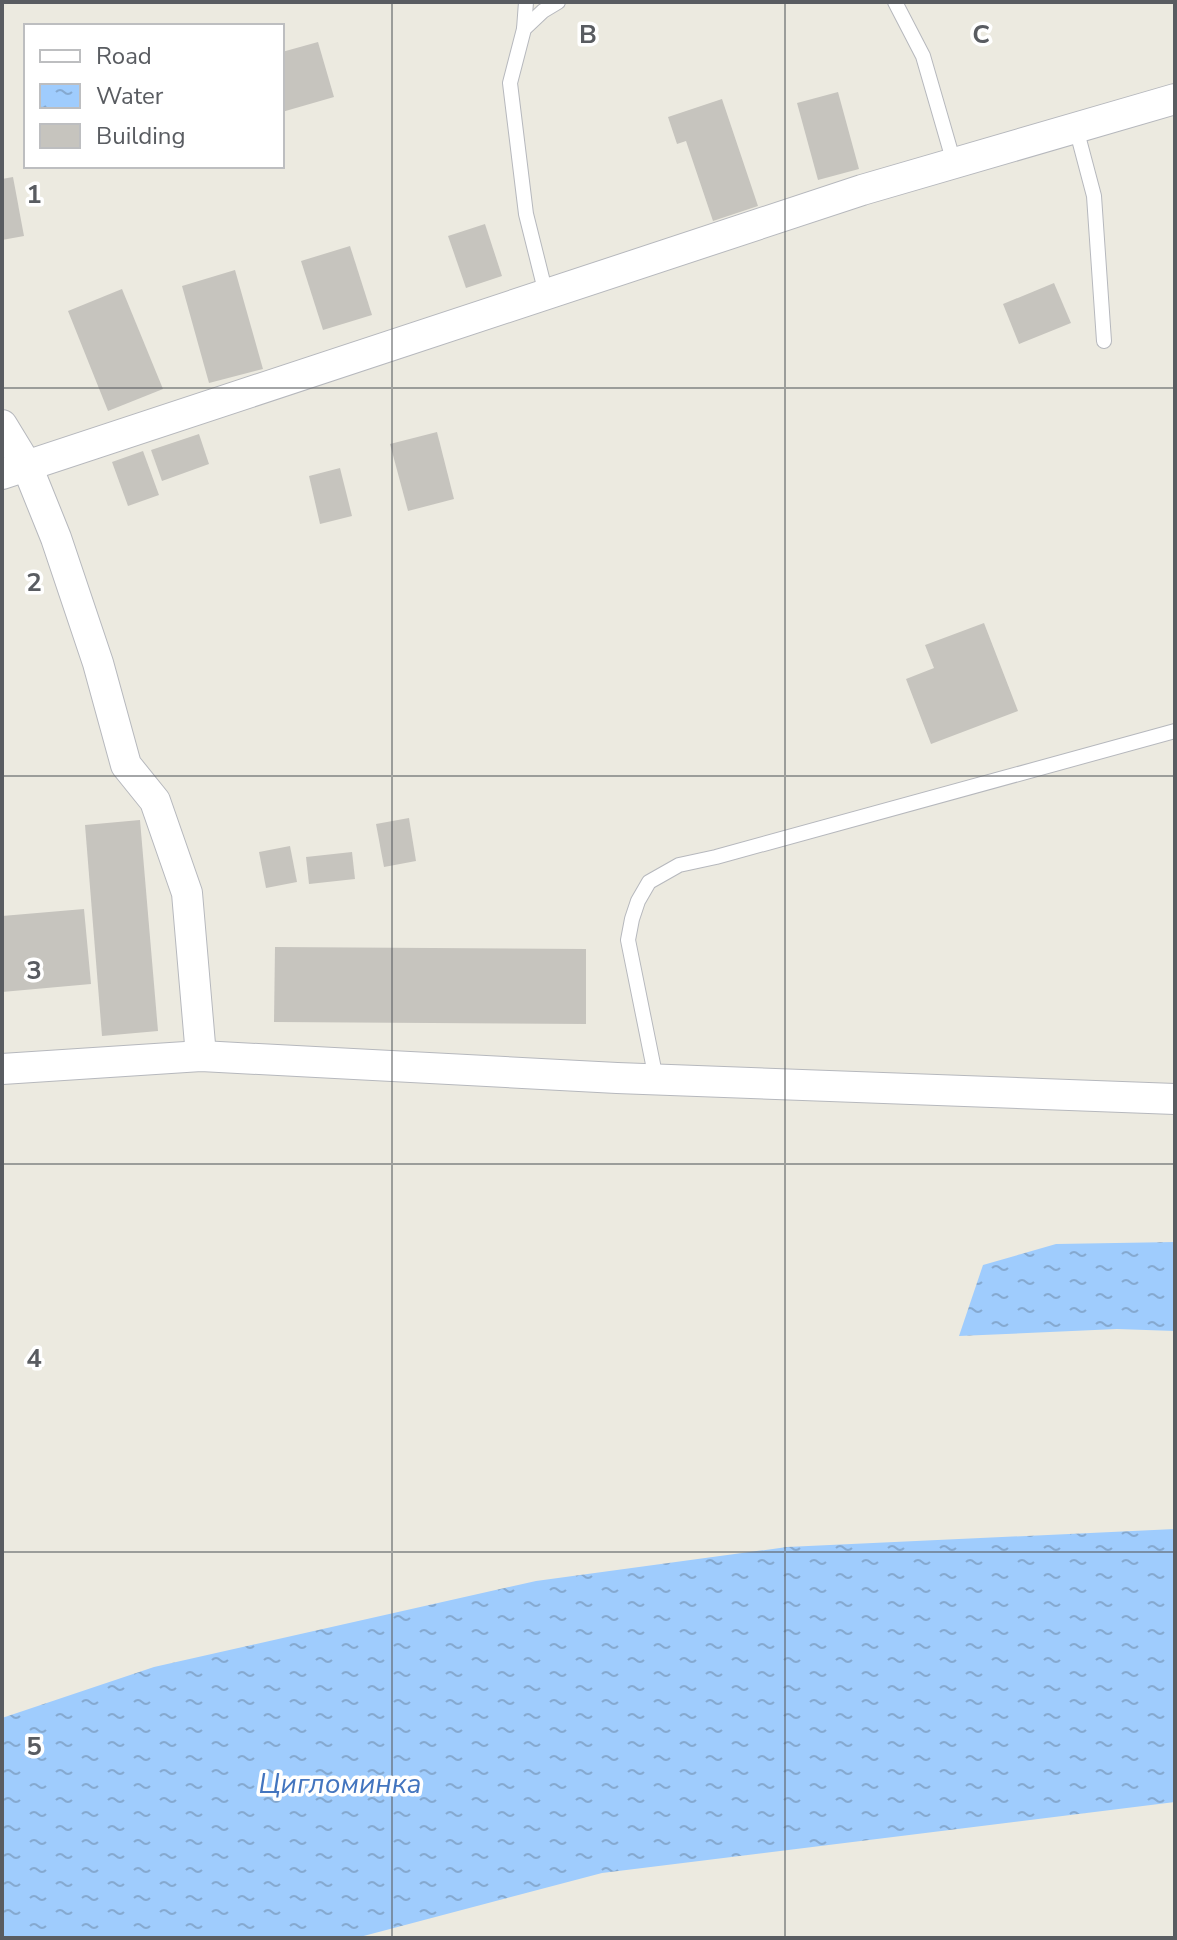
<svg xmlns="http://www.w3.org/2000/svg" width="1177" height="1940" font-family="'Nunito Sans',sans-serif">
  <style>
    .water { fill: url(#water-ripples) }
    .building { fill: #c6c4be }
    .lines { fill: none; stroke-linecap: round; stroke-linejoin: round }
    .lane-casing { stroke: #b6b8bd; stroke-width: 16 }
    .street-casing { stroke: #b6b8bd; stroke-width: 32 }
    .lane { stroke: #fff; stroke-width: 14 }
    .street { stroke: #fff; stroke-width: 30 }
    .grid { fill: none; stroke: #595c61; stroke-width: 2; stroke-opacity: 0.55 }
    .labels { text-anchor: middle; stroke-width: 7; stroke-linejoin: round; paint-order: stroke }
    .water-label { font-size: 28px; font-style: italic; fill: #4375bf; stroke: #fff }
    .grid-label { font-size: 26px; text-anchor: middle; font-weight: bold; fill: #595c61; stroke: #fff; stroke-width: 7; stroke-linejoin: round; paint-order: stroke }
  </style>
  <defs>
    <pattern id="water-ripples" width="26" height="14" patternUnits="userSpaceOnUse" patternTransform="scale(2)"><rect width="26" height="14" fill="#9fccfd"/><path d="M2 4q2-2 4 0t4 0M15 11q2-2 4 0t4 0" fill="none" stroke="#85a9d0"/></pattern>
  </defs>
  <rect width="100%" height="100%" fill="#eceae0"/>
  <g class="water">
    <path d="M 1175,1242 L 1175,1331 L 1117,1329 L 959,1336 L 983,1265 L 1056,1244 Z"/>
    <path d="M 1175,1529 L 1175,1802 L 602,1873 L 356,1938 L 2,1938 L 2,1718 L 154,1667 L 536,1581 L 787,1547 Z"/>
  </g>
  <g class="building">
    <path d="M 318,42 L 334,97 L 282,112 L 282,52 Z"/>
    <path d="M 838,92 L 859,169 L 818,180 L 797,103 Z"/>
    <path d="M 722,99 L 758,206 L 713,221 L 686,141 L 677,144 L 668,117 Z"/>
    <path d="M 13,177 L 24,236 L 2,240 L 2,179 Z"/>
    <path d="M 485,224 L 502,276 L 466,288 L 448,236 Z"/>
    <path d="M 350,246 L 372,315 L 323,330 L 301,261 Z"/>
    <path d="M 235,270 L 263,369 L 209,383 L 182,286 Z"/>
    <path d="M 1054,283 L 1071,323 L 1019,344 L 1003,304 Z"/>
    <path d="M 122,289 L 163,389 L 108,411 L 68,311 Z"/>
    <path d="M 437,432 L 454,499 L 408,511 L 390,444 Z"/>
    <path d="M 199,434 L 209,464 L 162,481 L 151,450 Z"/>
    <path d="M 143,451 L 159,495 L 128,506 L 112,462 Z"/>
    <path d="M 340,468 L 352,516 L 320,524 L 309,476 Z"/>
    <path d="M 984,623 L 1018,711 L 931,744 L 906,679 L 934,668 L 925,645 Z"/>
    <path d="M 409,818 L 416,861 L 384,867 L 376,824 Z"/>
    <path d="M 140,820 L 158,1031 L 102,1036 L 85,825 Z"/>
    <path d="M 290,846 L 297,882 L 266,888 L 259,852 Z"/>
    <path d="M 352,852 L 355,879 L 309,884 L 306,857 Z"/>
    <path d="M 84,909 L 91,984 L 2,992 L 2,916 Z"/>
    <path d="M 275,947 L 586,949 L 586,1024 L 274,1022 Z"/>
  </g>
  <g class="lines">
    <g class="lane-casing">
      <g id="lane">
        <path d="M 895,2 L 923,56 L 954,163"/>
        <path d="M 524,29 L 526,2"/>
        <path d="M 1076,128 L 1094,196 L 1104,341"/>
        <path d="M 546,294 L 526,214 L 510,83 L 524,29 L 543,11 L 558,2"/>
        <path d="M 656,1079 L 628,940 L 632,919 L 638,901 L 649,882 L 679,865 L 716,857 L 1175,731"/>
      </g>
    </g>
    <g class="street-casing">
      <g id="street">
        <path d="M 2,425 L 27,466 L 56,538 L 98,663 L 126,765 L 155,801 L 187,893 L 201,1056"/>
        <path d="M 2,474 L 862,190 L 1175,99"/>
        <path d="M 2,1069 L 201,1056 L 617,1078 L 1175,1099"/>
      </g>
    </g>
    <use href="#lane" class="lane"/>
    <use href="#street" class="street"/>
  </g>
  <path class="grid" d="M 392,2 L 392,1938M 785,2 L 785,1938M 2,388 L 1175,388M 2,776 L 1175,776M 2,1164 L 1175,1164M 2,1552 L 1175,1552"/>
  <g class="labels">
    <g class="water-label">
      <text x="340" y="1793">Цигломинка</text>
    </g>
  </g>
  <g class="grid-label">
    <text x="588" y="43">B</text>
    <text x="981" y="43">C</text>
    <text x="34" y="203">1</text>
    <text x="34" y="591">2</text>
    <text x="34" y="979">3</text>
    <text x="34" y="1367">4</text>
    <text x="34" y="1755">5</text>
  </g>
  <rect width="1177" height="1940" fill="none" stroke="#595c61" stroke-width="8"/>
  <rect x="24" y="24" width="260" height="144" fill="#ffffff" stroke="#bdbec0" stroke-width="2"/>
  <rect x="40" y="50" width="40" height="12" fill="#ffffff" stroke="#bdbec0" stroke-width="2"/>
  <text x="96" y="64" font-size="24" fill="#595c61">Road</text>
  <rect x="40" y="84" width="40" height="24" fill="url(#water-ripples)" stroke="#bdbec0" stroke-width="2"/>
  <text x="96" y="104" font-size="24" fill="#595c61">Water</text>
  <rect x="40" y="124" width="40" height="24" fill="#c6c4be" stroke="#bdbec0" stroke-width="2"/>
  <text x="96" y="144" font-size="24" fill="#595c61">Building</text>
</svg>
